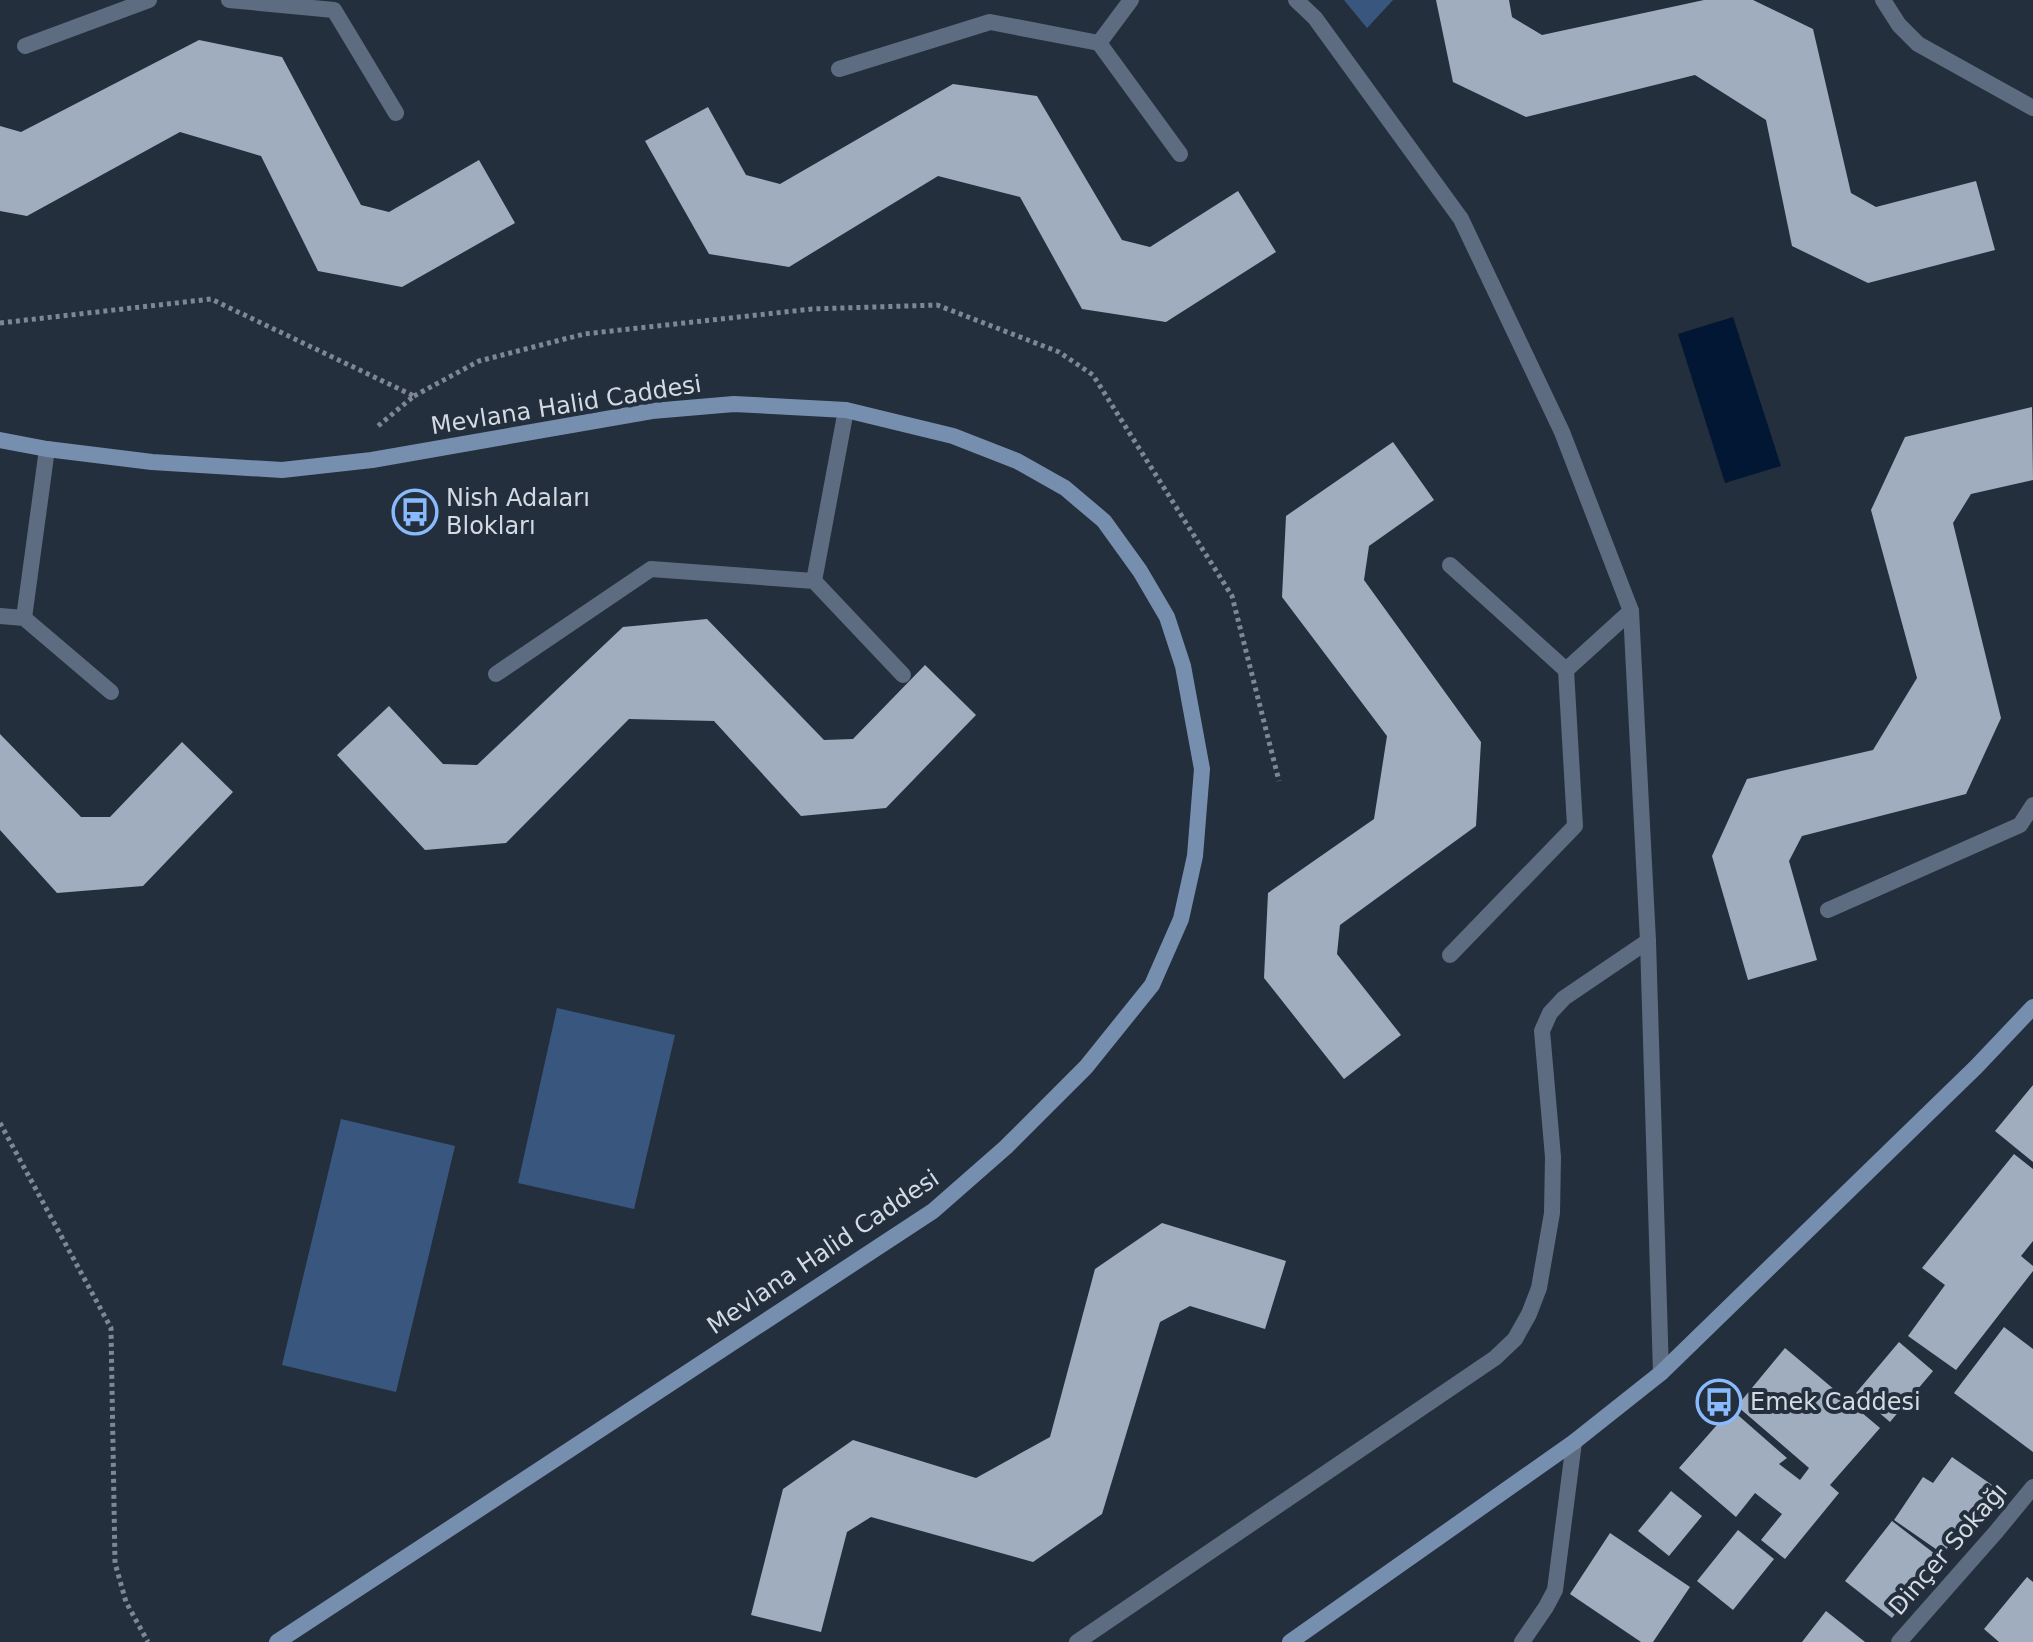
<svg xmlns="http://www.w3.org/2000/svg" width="2033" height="1642" font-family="'DejaVu Sans',sans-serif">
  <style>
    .green { fill: #39577e }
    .water { fill: #011734 }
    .building { fill: #9fadbf }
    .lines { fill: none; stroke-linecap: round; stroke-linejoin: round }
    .path { stroke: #7e8792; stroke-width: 5; stroke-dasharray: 4 4; stroke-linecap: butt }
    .lane { stroke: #5d6c80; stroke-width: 16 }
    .street { stroke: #5d6c80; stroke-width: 16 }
    .secondary { stroke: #778faf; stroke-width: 16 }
    .labels { text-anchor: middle; stroke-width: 8; stroke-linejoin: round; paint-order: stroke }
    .street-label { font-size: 24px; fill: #d3dae3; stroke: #242f3d }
    .poi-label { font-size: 24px; fill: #d3dae3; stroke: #242f3d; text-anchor: start }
  </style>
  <rect width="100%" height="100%" fill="#242f3d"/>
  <g class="green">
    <path d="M 1344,0 L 1393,0 L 1367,28 Z"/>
    <path d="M 557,1008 L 675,1035 L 634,1209 L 518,1183 Z"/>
    <path d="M 341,1119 L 455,1146 L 396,1392 L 282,1365 Z"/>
  </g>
  <path class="water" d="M 1733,317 L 1781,466 L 1725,483 L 1678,334 Z"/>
  <g class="building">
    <path d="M 1436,0 L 1509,0 L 1512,17 L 1542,35 L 1704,0 L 1753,0 L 1813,29 L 1851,193 L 1876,207 L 1976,181 L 1995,250 L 1868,283 L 1792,246 L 1766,120 L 1695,75 L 1526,117 L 1453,82 Z"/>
    <path d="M 199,40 L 282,57 L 361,205 L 389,212 L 479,160 L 515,223 L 402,287 L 318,271 L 261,156 L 180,132 L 27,216 L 0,211 L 0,126 L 21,132 Z"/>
    <path d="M 953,84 L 1037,96 L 1122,240 L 1150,247 L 1238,191 L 1276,252 L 1166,322 L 1082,309 L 1020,197 L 938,176 L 789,267 L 709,254 L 645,141 L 708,107 L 746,175 L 780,184 Z"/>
    <path d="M 2032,407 L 2033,480 L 1971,494 L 1953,523 L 2001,718 L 1966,794 L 1802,836 L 1789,861 L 1817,960 L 1748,980 L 1712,856 L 1747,779 L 1873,750 L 1917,678 L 1871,510 L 1905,437 Z"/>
    <path d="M 1393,442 L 1434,500 L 1369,546 L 1364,580 L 1481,742 L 1476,826 L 1340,925 L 1337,954 L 1401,1035 L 1344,1079 L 1264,978 L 1268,893 L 1374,819 L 1387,736 L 1282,597 L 1286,516 Z"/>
    <path d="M 707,619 L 824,740 L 853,739 L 925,665 L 976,715 L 886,808 L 801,816 L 714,721 L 629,719 L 506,843 L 425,850 L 337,755 L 389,706 L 443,764 L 477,765 L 623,627 Z"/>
    <path d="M 0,734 L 81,817 L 110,817 L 182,742 L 233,792 L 143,886 L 57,893 L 0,830 Z"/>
    <path d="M 2033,1085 L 2033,1162 L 1995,1131 Z"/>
    <path d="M 2014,1154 L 2033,1169 L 2033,1241 L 2021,1256 L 2033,1266 L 2033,1271 L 1956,1370 L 1908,1336 L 1945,1285 L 1922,1268 Z"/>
    <path d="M 1162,1223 L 1286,1261 L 1265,1329 L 1190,1306 L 1160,1322 L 1102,1514 L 1033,1562 L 871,1517 L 847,1532 L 821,1632 L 751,1615 L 783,1489 L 853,1440 L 976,1478 L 1050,1437 L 1095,1269 Z"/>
    <path d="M 2004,1327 L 2033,1349 L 2033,1452 L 1954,1393 Z"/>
    <path d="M 1899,1342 L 1933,1371 L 1890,1422 L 1856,1393 Z"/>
    <path d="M 1785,1348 L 1880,1428 L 1830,1485 L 1839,1493 L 1785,1559 L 1761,1540 L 1782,1514 L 1755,1493 L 1736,1517 L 1679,1468 L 1731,1409 L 1787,1458 L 1779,1464 L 1800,1480 L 1809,1468 L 1737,1406 Z"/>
    <path d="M 1952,1457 L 1992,1485 L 1943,1554 L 1894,1520 L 1923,1477 L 1933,1483 Z"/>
    <path d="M 1671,1491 L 1702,1516 L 1669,1556 L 1638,1531 Z"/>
    <path d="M 1892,1521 L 1939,1557 L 1892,1618 L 1845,1581 Z"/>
    <path d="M 1738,1530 L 1774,1559 L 1733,1610 L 1697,1581 Z"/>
    <path d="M 1610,1533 L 1690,1587 L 1653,1642 L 1641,1642 L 1570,1594 Z"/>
    <path d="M 2027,1577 L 2033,1582 L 2033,1642 L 1999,1642 L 1984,1629 Z"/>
    <path d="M 1826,1611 L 1865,1642 L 1802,1642 Z"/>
  </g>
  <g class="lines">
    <g class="path">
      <path d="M 0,323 L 211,299 L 414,396 L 378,426"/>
      <path d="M 414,396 L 479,361 L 584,334 L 812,309 L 937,305 L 1059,352 L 1093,375 L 1232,596 L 1279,781"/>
      <path d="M 0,1123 L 111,1328 L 115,1563 L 126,1602 L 148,1642"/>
    </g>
    <g class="lane">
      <path d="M 229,0 L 334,10 L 396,113"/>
      <path d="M 1883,0 L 1899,25 L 1918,44 L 2033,108"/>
      <path d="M 1099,43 L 1131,0"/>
      <path d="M 25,46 L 149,0"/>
      <path d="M 839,69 L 990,22 L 1099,43 L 1180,154"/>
      <path d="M 1450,565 L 1566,670"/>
      <path d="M 814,581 L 846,410"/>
      <path d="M 0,616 L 24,618 L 111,692"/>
      <path d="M 24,618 L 47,449"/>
      <path d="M 496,674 L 651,569 L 814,581 L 903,675"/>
      <path d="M 1828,910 L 2020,825 L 2033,805"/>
      <path d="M 1450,955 L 1575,826 L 1566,670 L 1631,611"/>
    </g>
    <g class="street">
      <path d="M 1296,0 L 1315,18 L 1461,219 L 1562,432 L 1631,611 L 1648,941 L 1661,1373"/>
      <path d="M 1077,1642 L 1495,1358 L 1515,1339 L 1529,1314 L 1539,1288 L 1552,1213 L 1553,1157 L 1542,1031 L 1550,1013 L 1564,998 L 1648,941"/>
      <path d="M 1522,1642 L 1546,1607 L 1555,1590 L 1574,1442"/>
      <path d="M 1899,1642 L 1996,1532 L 2033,1487"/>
    </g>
    <g class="secondary">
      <path d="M 0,440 L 47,449 L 152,462 L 282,470 L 372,460 L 652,411 L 734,404 L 846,410 L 953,436 L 1017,461 L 1065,488 L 1104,521 L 1140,571 L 1167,617 L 1183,666 L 1202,769 L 1195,856 L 1181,919 L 1152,985 L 1086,1067 L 1006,1147 L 933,1211 L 277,1642"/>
      <path d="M 1290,1642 L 1574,1442 L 1661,1373 L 1976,1067 L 2033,1007"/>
    </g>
  </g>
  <defs>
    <g id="bus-ring" transform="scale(2.3)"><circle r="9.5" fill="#242f3d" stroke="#88bafc" stroke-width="1.5"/><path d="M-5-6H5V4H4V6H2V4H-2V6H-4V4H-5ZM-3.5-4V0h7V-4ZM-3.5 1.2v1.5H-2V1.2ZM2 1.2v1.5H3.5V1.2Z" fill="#88bafc"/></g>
  </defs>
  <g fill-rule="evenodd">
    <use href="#bus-ring" x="415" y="512"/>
    <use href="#bus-ring" x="1719" y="1402"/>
  </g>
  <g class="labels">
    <g class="street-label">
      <text transform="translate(566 405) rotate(-9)" y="8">Mevlana Halid Caddesi</text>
      <text transform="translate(823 1252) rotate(-34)" y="8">Mevlana Halid Caddesi</text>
      <text transform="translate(1948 1549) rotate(-49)" y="8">Dinçer Sokağı</text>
    </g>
    <g class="poi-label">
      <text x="446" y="506">Nish Adaları<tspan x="446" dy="28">Blokları</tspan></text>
      <text x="1750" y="1410">Emek Caddesi</text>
    </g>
  </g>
</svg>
